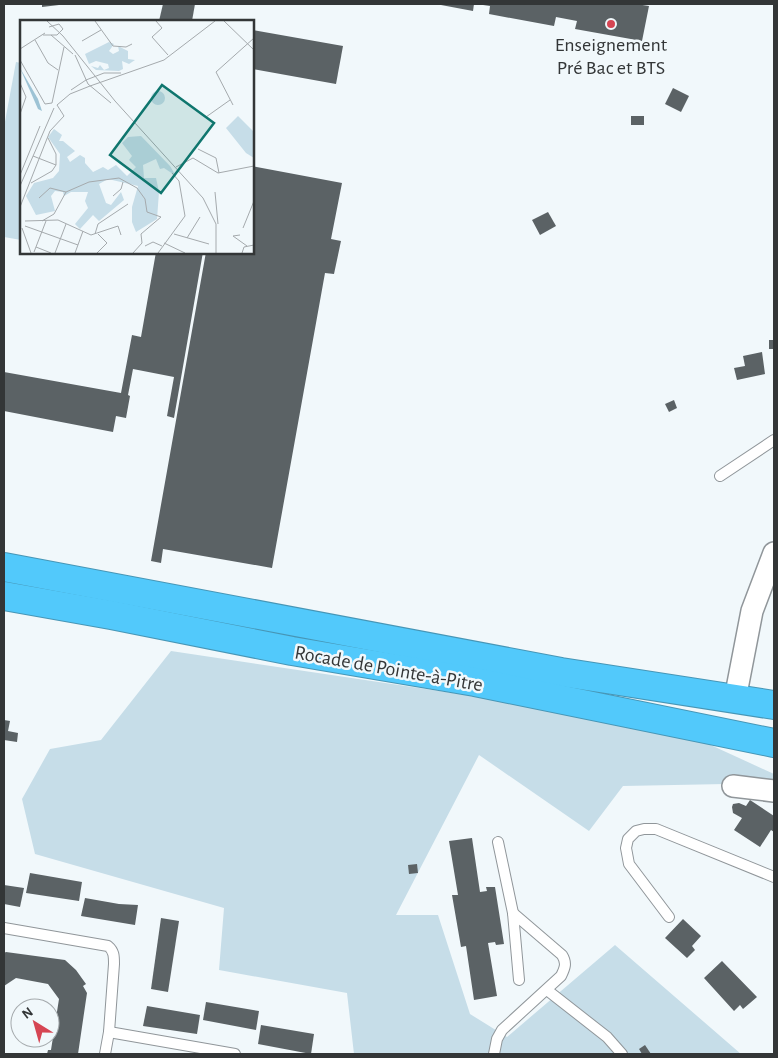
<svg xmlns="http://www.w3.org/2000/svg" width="778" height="1058" font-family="'Alegreya Sans',sans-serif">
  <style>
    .green { fill: #c6dde8 }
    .building { fill: #5b6265 }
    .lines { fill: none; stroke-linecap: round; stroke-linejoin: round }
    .lane-casing { stroke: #90969a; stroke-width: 12 }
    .street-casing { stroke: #90969a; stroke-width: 24 }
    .highway-casing { stroke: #4796b6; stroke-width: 30 }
    .lane { stroke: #fff; stroke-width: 10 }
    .street { stroke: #fff; stroke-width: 21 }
    .highway { stroke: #52c9fb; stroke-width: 28 }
    .poi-dot { fill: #d64553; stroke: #f1f8fb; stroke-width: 2 }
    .labels { text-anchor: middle; stroke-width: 5; stroke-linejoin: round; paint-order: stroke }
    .poi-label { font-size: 20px; fill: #333637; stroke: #f1f8fb }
    .street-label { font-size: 20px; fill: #333637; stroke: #f1f8fb }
    .inset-road { fill: none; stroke: #a5aaad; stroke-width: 1 }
    .view { fill: #0f766e; fill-opacity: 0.15; stroke: #0f766e; stroke-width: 2.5 }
    .inset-edge { fill: none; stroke: #333637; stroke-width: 2.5 }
  </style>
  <rect width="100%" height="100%" fill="#f1f8fb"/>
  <g class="green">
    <path d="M 16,62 L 21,63 L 21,240 L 4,237 L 4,127 Z"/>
    <path d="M 171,651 L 667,725 L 774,774 L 774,783 L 623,786 L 589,831 L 479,755 L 396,915 L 438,915 L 470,1014 L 507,1037 L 615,945 L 741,1054 L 354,1054 L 347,993 L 219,970 L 224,908 L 35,854 L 22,799 L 50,749 L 101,740 Z"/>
  </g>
  <g class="building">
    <path d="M 42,4 L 59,4 L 59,5 L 42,7 Z"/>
    <path d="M 163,4 L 195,4 L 192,21 L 159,21 Z"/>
    <path d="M 441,4 L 474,4 L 473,11 L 441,5 Z"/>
    <path d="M 483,4 L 636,4 L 649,6 L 642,41 L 575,29 L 577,21 L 556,17 L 554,26 L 489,14 L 490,6 L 483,5 Z"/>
    <path d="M 252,30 L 343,46 L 336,84 L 252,69 Z"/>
    <path d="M 673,88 L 689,96 L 681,112 L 665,104 Z"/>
    <rect x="631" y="116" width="13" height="9"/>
    <path d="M 252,166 L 342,183 L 331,239 L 341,241 L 334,274 L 325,273 L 272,568 L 163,549 L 161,563 L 151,561 L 206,252 L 252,252 Z"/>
    <path d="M 548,212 L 556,226 L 540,235 L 532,220 Z"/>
    <path d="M 156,252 L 203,252 L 174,418 L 167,416 L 174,377 L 133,369 L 128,395 L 130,396 L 126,418 L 116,416 L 113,432 L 4,411 L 4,372 L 121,393 L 132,335 L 141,337 Z"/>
    <rect x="769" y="340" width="5" height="9"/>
    <path d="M 762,352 L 765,374 L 737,380 L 734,368 L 745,366 L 743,356 Z"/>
    <path d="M 674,400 L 677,408 L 669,412 L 665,404 Z"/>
    <path d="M 4,720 L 10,721 L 8,731 L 18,733 L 17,742 L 4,740 Z"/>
    <path d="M 750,800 L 774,816 L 774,832 L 771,830 L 760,847 L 734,830 L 742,818 L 733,813 L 732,807 L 733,804 L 739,803 L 746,806 Z"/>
    <path d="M 472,838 L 480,892 L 487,891 L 486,887 L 495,887 L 504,944 L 496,945 L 495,942 L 488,943 L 497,996 L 474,1000 L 466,946 L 461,947 L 452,895 L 458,895 L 449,841 Z"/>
    <path d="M 417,864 L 418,873 L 409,874 L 408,865 Z"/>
    <path d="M 30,873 L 82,882 L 79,901 L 26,893 Z"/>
    <path d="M 4,885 L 24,888 L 20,907 L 4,904 Z"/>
    <path d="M 85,898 L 119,904 L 138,905 L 135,925 L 81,916 Z"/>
    <path d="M 161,918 L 179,921 L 168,992 L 151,989 Z"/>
    <path d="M 683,919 L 701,936 L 692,946 L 695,950 L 687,958 L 665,938 Z"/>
    <path d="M 6,952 L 65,960 L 76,970 L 86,984 L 83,986 L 87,993 L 78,1054 L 47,1054 L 48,1050 L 51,1050 L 59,999 L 48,984 L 16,978 L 4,986 L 4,953 Z"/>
    <path d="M 722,961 L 757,997 L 743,1009 L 740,1005 L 734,1011 L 704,978 Z"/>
    <path d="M 206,1002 L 259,1011 L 256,1030 L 203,1020 Z"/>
    <path d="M 147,1006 L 200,1015 L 197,1034 L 143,1026 Z"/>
    <path d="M 18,1022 L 20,1022 L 20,1036 L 16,1035 Z"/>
    <path d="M 261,1025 L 314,1034 L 311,1054 L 258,1044 Z"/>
    <path d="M 645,1045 L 651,1054 L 642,1054 L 639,1049 Z"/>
  </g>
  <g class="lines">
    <g class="lane-casing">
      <g id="lane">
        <path d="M 720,476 L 774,440"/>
        <path d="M 498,842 L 513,913 L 519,980"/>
        <path d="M 669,917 L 629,864 L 626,848 L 628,839 L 636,831 L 644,829 L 656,829 L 774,877"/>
        <path d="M 4,928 L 108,946 C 114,951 114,956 114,964 L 109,1032 L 105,1054"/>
        <path d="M 547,990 L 607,1037 L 622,1054"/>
        <path d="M 109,1032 L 235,1054"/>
        <path d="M 494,1054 L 497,1039 L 502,1030 L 561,976 C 565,968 567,963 562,955 L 513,913"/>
      </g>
    </g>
    <g class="street-casing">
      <g id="street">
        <path d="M 735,699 L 752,611 L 774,553"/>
        <path d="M 733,786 L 774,791"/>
      </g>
    </g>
    <g class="highway-casing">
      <g id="highway">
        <path d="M 4,567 L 561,672 L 774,705"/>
        <path d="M 4,596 L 111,615 L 292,651 L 475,682 L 774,743"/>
      </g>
    </g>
    <use href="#lane" class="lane"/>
    <use href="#street" class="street"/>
    <use href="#highway" class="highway"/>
  </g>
  <circle class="poi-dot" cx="611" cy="24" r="5"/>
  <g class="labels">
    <g class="poi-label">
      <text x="611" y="51">Enseignement<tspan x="611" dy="23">Pré Bac et BTS</tspan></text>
    </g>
    <g class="street-label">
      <text transform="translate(389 668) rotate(10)" y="7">Rocade de Pointe-à-Pitre</text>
    </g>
  </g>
  <g transform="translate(20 20)">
    <rect width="234" height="234" fill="#f1f8fb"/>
    <path d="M 89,22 L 94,24 L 89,31 L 93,34 L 99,31 L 98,26 L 108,31 L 108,39 L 115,40 L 109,44 L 102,41 L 103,49 L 99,51 L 76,50 L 71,46 L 78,48 L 80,45 L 84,50 L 89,48 L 88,44 L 76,41 L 69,44 L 65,34 ZM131 78a7 7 0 1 1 14 0a7 7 0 1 1-14 0ZM 218,96 L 234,112 L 234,138 L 226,133 L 206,108 ZM 34,109 L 42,115 L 39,121 L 43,121 L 55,131 L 47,137 L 50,142 L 60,135 L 65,138 L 65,143 L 73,152 L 83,147 L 88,150 L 96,145 L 107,156 L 116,147 L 109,140 L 112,136 L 102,123 L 108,117 L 121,116 L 150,146 L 156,156 L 144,148 L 140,149 L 136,139 L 123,145 L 124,158 L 136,158 L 139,172 L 137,199 L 116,212 L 112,202 L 112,187 L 118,166 L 88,159 L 79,164 L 86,183 L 91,185 L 101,172 L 104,180 L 79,201 L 73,195 L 60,209 L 55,204 L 68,188 L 65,181 L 68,172 L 51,172 L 44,176 L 43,172 L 35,171 L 31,176 L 35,191 L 16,195 L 6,176 L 14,163 L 33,158 L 39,151 L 40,134 L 28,117 Z" fill="#c6dde8"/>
    <path d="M 0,48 L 18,79 L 22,91 L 18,89 Z" fill="#9dc3d5"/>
    <path class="inset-road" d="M 27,1 L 43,16 L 95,81 L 183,178 L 196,204 L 196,233M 75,1 L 93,26 L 106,27 L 112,24M 136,1 L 142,8 L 132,17 L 148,35M 204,1 L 234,30M 23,15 L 37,15 L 43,9 L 39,4 L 29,7M 31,15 L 53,34M 15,20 L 28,43 L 38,50M 62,21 L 81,10M 0,29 L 25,13M 55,35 L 68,64 L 91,83M 0,40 L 25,84 L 32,83M 66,60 L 84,53 L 101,53M 0,63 L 6,77 L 0,94M 70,66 L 144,40 L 195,1M 51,70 L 66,60M 32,83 L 44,27M 37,85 L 50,74 L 70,66M 213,85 L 196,52 L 234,18M 186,97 L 210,80M 178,129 L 196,138 L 199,153M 13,136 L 36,145M 156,147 L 173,138 L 198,153 L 234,146M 0,155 L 20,106M 11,163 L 32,151 L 36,145 L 36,134 L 28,118M 0,166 L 34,88M 195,172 L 198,204M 93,176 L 101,169 L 103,162M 19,178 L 30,168 L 46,172M 0,187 L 30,111 L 44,96 L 37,85M 5,201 L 38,200 L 71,215 L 98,206 L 101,215M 22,201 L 34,194 L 46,172 L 69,162 L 99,158 L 117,168 L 125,179 L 127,192 L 141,197 L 121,214 L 122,223 L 113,233M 5,206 L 58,225M 2,208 L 11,233M 223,208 L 234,181M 75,214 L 78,204 L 108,184M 154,214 L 189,224M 220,215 L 213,216 L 227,226M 167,218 L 180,197M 144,223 L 165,233M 125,226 L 133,222 L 142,226M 16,227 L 31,233M 14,232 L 26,201M 35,233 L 46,204M 55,233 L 63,211M 77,233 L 87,223 L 78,214M 138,233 L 165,196 L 159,161 L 152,153M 222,233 L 224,227 L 234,225"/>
    <path class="view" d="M 142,65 L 194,103 L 141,173 L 90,135 Z"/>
    <rect width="234" height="234" class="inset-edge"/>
  </g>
  <rect width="778" height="1058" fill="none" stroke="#333637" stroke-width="10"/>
  <g transform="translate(35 1023) rotate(323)"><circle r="24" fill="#f1f8fb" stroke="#a5aaad"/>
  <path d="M0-4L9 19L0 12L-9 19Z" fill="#d64553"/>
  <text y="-8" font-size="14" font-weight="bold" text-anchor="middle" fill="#333637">N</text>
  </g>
</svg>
